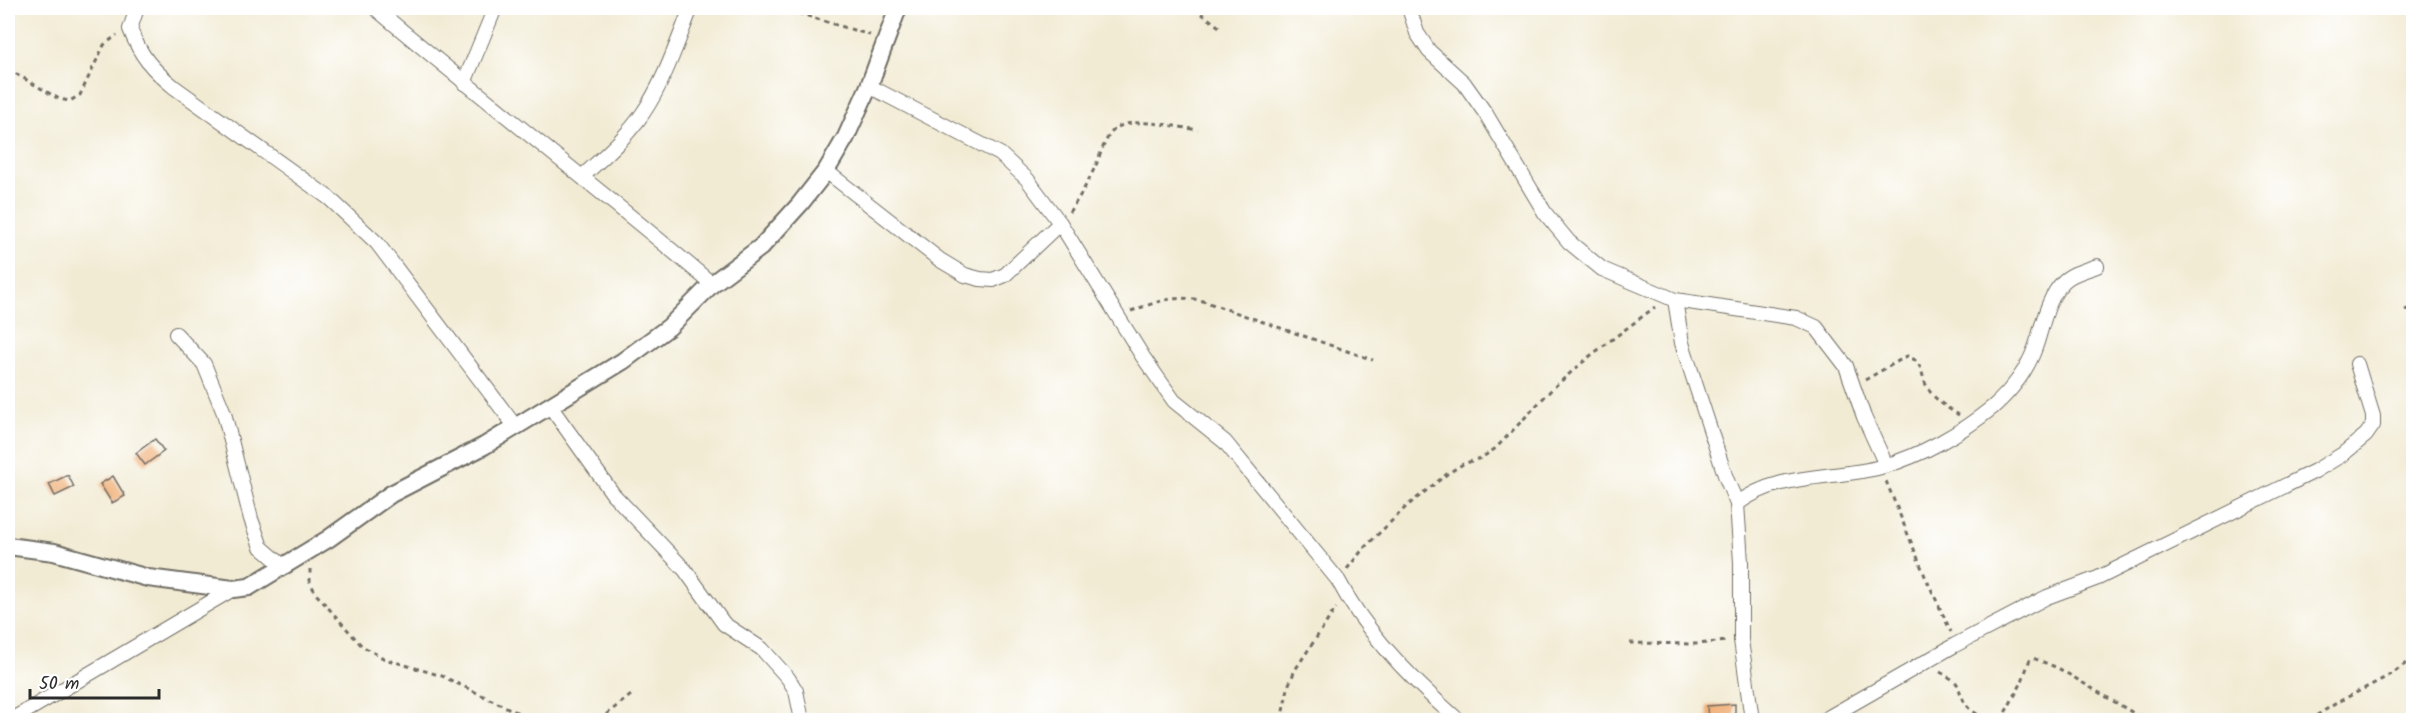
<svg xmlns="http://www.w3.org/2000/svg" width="2421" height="728" font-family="Kalam,sans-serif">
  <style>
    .building { fill: #efab70 }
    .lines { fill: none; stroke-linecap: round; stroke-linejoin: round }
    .minor-casing { stroke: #716e66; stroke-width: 16 }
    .tertiary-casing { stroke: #716e66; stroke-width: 20 }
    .path { stroke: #716e66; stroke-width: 3; stroke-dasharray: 4.5 4.5; stroke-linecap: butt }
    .minor { stroke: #fff; stroke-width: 14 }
    .tertiary { stroke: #fff; stroke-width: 16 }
  </style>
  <rect width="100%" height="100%" fill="#fff"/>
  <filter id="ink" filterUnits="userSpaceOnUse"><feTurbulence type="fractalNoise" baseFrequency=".0167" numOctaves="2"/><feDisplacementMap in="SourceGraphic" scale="12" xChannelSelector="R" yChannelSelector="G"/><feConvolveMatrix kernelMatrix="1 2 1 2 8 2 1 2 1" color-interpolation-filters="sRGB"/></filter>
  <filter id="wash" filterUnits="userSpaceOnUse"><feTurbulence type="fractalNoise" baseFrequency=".008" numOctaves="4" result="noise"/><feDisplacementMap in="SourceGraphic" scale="24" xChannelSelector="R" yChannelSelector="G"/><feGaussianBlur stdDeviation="1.35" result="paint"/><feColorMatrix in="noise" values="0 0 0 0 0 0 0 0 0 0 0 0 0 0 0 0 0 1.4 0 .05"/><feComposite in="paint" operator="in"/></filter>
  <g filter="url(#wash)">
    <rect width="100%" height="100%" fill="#f2ebd4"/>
    <g id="blocks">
      <g class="building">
        <path d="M 155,439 L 164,451 L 145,465 L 136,453 Z"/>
        <path d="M 68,475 L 74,487 L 55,496 L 49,484 Z"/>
        <path d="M 113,476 L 125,496 L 112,503 L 100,484 Z"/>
        <path d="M 1735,704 L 1735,720 L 1708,720 L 1707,706 Z"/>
      </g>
    </g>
  </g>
  <g filter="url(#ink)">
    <use href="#blocks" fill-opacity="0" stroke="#716e66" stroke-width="1.5"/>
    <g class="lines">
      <g class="minor-casing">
        <g id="minor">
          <path d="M 137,8 L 130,29 C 141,57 152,69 174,87 L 329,198 L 377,243 L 515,426"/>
          <path d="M 375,8 C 486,102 601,190 712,284"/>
          <path d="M 1409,8 L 1417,33 L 1429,51 L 1464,83 L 1486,114 L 1545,213 L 1569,242 L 1602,269 L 1675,300 L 1796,318 L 1816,327 L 1846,366 L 1864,417 L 1886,465"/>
          <path d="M 464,83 L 495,8"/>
          <path d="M 869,86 L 1000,154 L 1027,179 L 1060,223 L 1143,357 L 1174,401 L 1225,442 L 1338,580 C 1366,634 1413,681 1458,720"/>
          <path d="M 826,171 L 940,260 L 965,275 L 980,279 L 993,280 L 1005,275 L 1060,223"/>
          <path d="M 582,177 C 603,157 626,138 643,113 C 664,82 677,43 691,8"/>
          <path d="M 1675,300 L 1682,343 L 1726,478 L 1737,504 L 1741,562 L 1741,640 L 1752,720"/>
          <path d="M 176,334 L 204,364 L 224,413 L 251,519 L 261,547 L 283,566"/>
          <path d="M 550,406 L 613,494 L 685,570 L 724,624 L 762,649 L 788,678 L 796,691 L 802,720"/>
          <path d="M 1737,504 C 1778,472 1832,480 1881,467 C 1921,456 1961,433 1993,407 C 2011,391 2027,370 2035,348 C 2043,326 2046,299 2064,281 C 2072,273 2086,270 2097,266"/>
          <path d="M 11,720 L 233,589"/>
          <path d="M 1824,720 L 1955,645 L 2047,597 L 2098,578 L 2315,471 L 2343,454 L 2366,435 L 2373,425 L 2373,416 L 2357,364"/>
        </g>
      </g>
      <g class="tertiary-casing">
        <path id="tertiary" d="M 8,546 L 54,552 L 148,578 L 233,589 L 249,587 L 328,539 L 391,494 L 484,446 L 623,361 L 669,327 L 712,284 L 761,247 L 800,204 L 826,171 L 846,137 L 869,86 L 898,8"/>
      </g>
      <g class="path">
        <path d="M 781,8 L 870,35"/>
        <path d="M 1194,8 L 1222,29"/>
        <path d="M 8,69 L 59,99 L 70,101 L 80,95 L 104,45 L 117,35"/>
        <path d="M 1069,212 C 1079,199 1088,182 1095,167 C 1101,155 1105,134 1118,127 C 1138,117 1177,127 1198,130"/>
        <path d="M 2405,310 L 2414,307"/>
        <path d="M 1131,311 C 1157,302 1172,295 1200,300 L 1373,360"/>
        <path d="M 1865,380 L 1907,356 C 1926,363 1919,376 1929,390 C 1935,400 1949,409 1959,415"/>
        <path d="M 1886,481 L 1925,576 L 1951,632"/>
        <path d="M 310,569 L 310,582 L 316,594 L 362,646 L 385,659 L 442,676 L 533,720"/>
        <path d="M 1347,569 L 1364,548 L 1407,506 L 1447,474 L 1463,464 L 1481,458 L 1496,448 L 1553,388 L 1590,356 L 1655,307"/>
        <path d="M 1630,643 L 1696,644 L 1727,641"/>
        <path d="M 1940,672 C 1966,686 1954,685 1966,705 C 1971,713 1984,717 1992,720"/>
        <path d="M 599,720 L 631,695"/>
        <path d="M 1281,720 L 1289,684 L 1295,670 L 1336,608"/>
        <path d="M 2001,720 L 2021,684 L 2030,659 L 2033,658 L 2058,668 L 2145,720"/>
        <path d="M 2309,720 L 2340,701 L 2392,674 L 2414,657"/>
      </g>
      <use href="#minor" class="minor"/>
      <use href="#tertiary" class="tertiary"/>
    </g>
  </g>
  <rect width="2421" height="728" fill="none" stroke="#fff" stroke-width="30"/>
  <path d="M30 689v9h129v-9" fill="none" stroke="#2b2b2b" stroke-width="3"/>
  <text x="39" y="689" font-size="18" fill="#2b2b2b" stroke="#ffffff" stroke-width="4.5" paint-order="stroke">50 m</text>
</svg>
